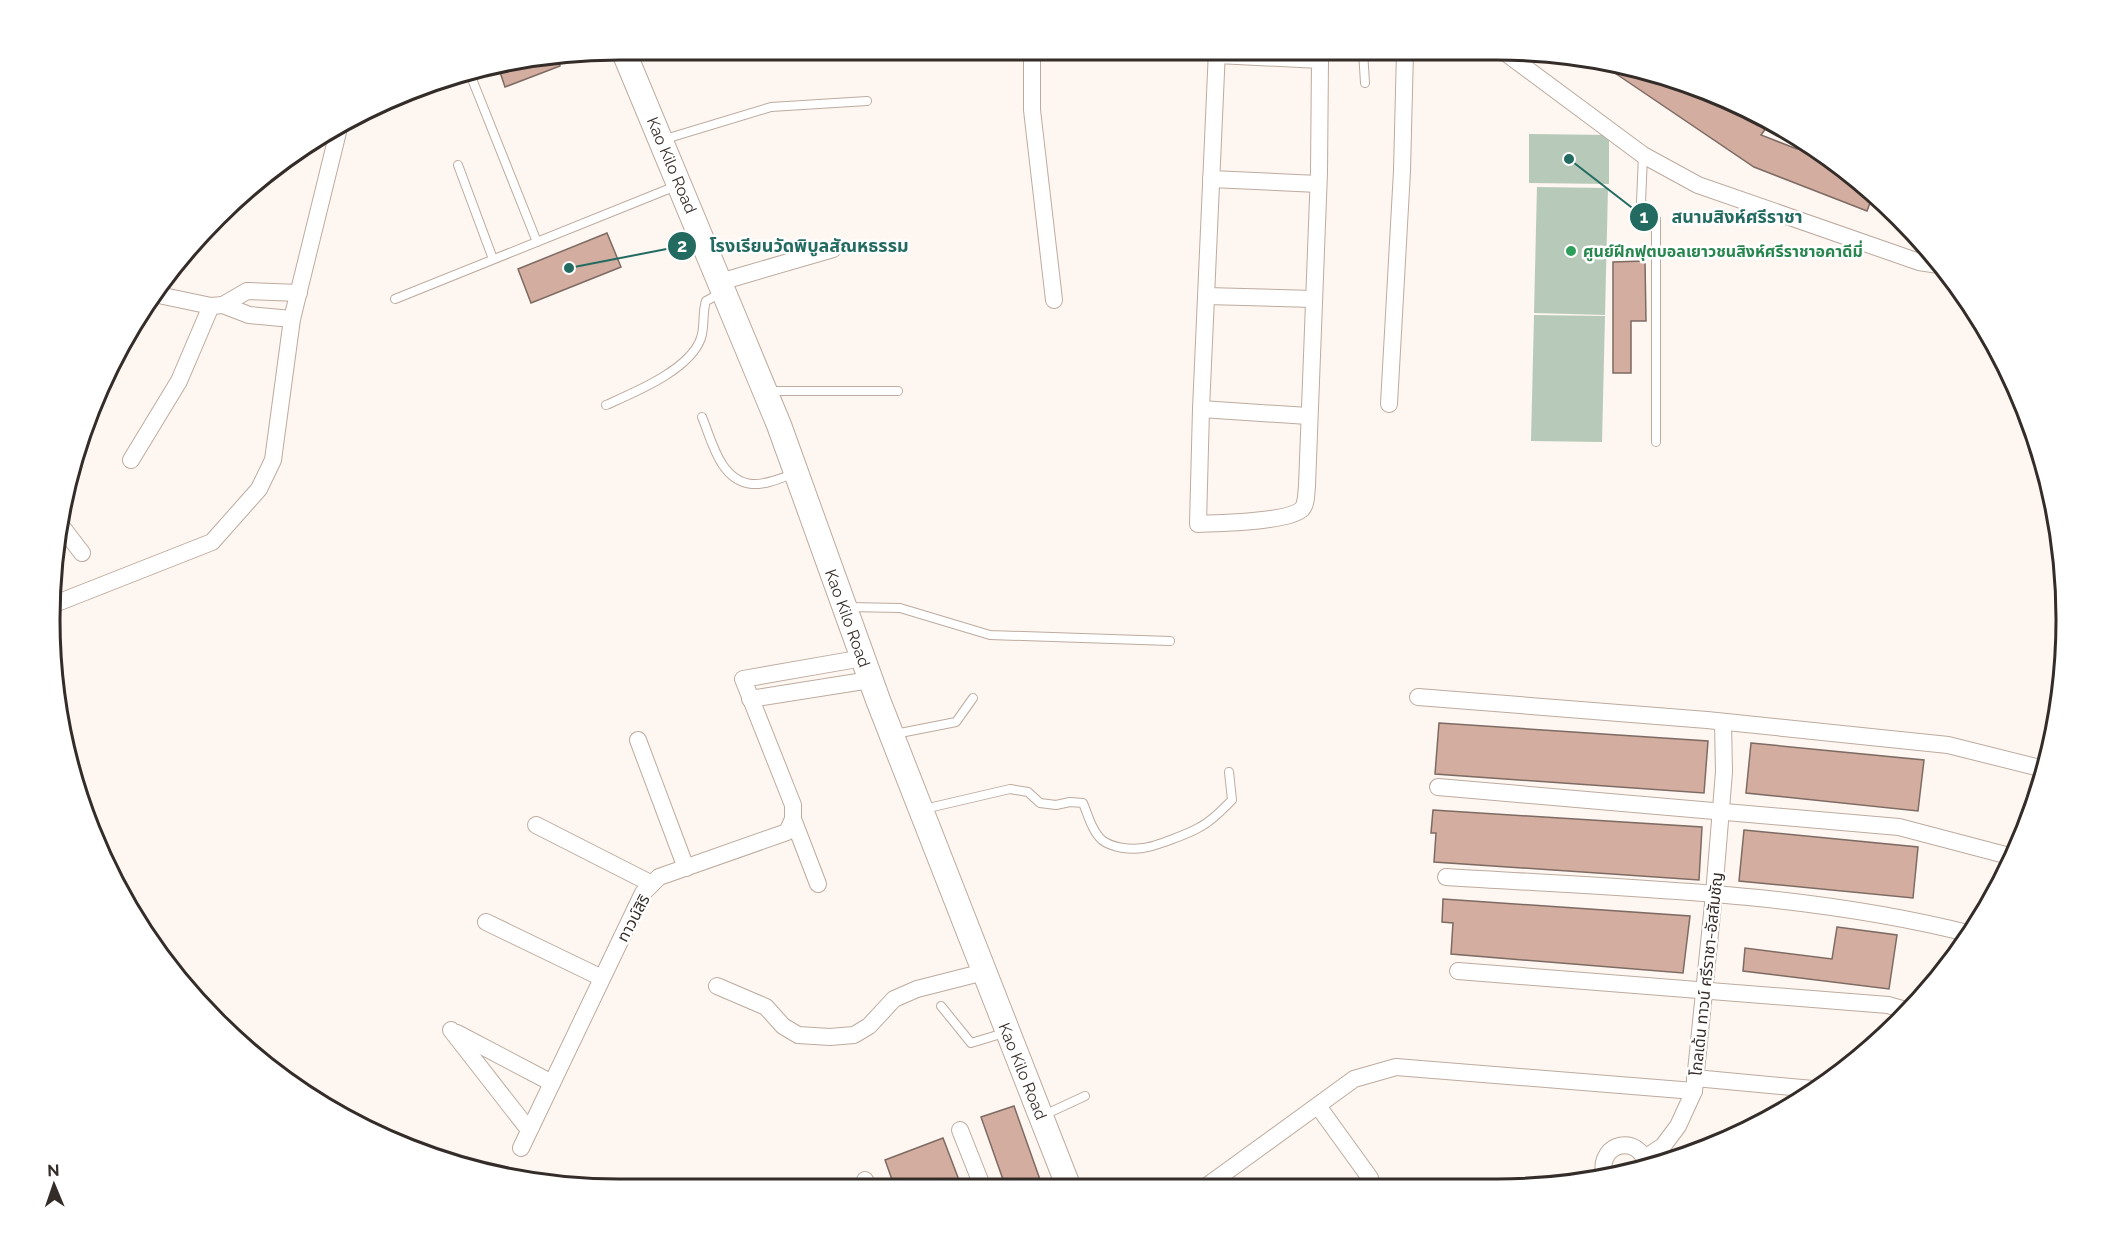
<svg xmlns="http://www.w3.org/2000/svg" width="2116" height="1239" font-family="Raleway,'Noto Sans Thai',sans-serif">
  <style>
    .garden { fill: #b7c9b9 }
    .building { fill: #d3aea0; stroke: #7d6a62; stroke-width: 1.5 }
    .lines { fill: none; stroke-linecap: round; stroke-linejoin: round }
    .lane-casing { stroke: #bdab9f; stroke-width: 10 }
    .street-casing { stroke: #bdab9f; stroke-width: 18 }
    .secondary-casing { stroke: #bdab9f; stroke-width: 26 }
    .lane { stroke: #fff; stroke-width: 8 }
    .street { stroke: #fff; stroke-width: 16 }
    .secondary { stroke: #fff; stroke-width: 24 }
    .leisure-dot { fill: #2e9e5b; stroke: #fff; stroke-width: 2 }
    .labels { text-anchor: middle; stroke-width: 5; stroke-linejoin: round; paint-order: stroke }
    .street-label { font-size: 16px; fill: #342c28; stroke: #fff }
    .leisure-label { font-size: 16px; font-weight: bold; fill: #27864d; stroke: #fff; text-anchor: start }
    .rim { fill: none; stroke: #342c28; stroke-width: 3 }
    .leader { fill: none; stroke: #236b61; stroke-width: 2 }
    .callout-dot { fill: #236b61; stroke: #fff; stroke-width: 2 }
    .mark-label { font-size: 18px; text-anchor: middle; font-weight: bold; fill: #fff }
    .callout-label { font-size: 18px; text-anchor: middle; font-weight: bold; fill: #236b61; stroke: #fff; stroke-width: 5; stroke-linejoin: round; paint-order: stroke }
  </style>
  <rect width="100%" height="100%" fill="#fef6f1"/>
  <g class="garden">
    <path d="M 1529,134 L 1609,135 L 1609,184 L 1529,183 Z"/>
    <path d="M 1537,187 L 1608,188 L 1605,315 L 1534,313 Z"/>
    <path d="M 1534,315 L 1605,316 L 1602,442 L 1531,441 Z"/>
  </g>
  <g class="building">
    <path d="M 559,60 L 560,66 L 505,87 L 499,69 Z"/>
    <path d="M 1603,65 L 1679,80 L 1769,124 L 1761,135 L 1797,149 L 1800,139 L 1813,145 L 1873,195 L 1867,211 L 1754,167 Z"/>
    <path d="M 607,233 L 621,267 L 531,303 L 518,269 Z"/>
    <path d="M 1645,261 L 1646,321 L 1631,321 L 1631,373 L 1613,373 L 1613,262 Z"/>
    <path d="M 1439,723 L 1708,741 L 1704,793 L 1435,774 Z"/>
    <path d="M 1751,743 L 1924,760 L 1918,811 L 1746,793 Z"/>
    <path d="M 1433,810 L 1702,827 L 1699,880 L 1434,862 L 1436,833 L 1431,833 Z"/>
    <path d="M 1744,830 L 1918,847 L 1913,898 L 1739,881 Z"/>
    <path d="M 1443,899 L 1690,916 L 1683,973 L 1451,954 L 1453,923 L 1442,922 Z"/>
    <path d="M 1837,927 L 1897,935 L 1889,989 L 1743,971 L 1745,948 L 1832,959 Z"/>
    <path d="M 1014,1106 L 1043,1188 L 1006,1188 L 981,1117 Z"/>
    <path d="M 943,1138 L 962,1188 L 895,1188 L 885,1160 Z"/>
  </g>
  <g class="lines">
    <g class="lane-casing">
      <g id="lane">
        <path d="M 1363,51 L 1365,83"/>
        <path d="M 470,74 L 537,242"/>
        <path d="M 662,140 L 771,107 L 867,101"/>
        <path d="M 1643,155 L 1641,202 L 1656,219 L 1656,442"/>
        <path d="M 458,165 L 493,259"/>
        <path d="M 395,299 L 676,186"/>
        <path d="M 769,391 L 898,391"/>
        <path d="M 606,405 C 635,392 690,370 701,338 C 705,326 702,313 706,301 L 721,293"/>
        <path d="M 702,417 C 712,441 720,481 752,484 C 766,485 781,478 793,474"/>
        <path d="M 848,607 L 900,608 L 990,635 L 1170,641"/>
        <path d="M 895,734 L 956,722 L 973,698"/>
        <path d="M 924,809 L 1010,789 L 1028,792 L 1040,803 L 1056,805 L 1070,802 L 1083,803 C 1088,815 1092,831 1102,840 C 1112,848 1131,850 1143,848 C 1154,847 1190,833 1200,827 C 1212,821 1222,810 1232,800 L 1229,772"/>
        <path d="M 941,1006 L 971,1043 L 1004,1033"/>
        <path d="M 1042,1116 L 1085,1096"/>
      </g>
    </g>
    <g class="street-casing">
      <g id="street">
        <path d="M 1032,50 L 1032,110 L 1054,300"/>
        <path d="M 1503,51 L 1643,155 L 1698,185 L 1919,262 L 1939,265"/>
        <path d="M 1217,55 L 1320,60 L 1319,172 L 1307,486 C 1306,493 1307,503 1302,509 C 1289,522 1218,523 1198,524 L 1201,409 L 1217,50"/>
        <path d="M 1211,179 L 1318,184"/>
        <path d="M 720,282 L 833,249"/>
        <path d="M 154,294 L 211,306 L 223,305 L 249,315 L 292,319"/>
        <path d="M 1206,296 L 1313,299"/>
        <path d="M 223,305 L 247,291 L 299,293"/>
        <path d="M 1389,404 L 1402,171 L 1405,51"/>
        <path d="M 1201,409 L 1308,416"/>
        <path d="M 131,460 L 179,381 L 211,306"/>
        <path d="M 62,527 L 82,553"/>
        <path d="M 52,605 L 212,542 L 259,489 L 273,460 L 292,319 L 338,132"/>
        <path d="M 1418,697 L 1707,720 L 1948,745 L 2044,769"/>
        <path d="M 750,699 L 870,680"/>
        <path d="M 638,740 L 686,868"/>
        <path d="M 1438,787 L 1899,827 L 2013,857"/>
        <path d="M 793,819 L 818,884"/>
        <path d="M 536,825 L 652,884"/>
        <path d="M 1446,877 C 1620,888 1802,891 1971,934"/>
        <path d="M 486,922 L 602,978"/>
        <path d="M 1458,971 L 1888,1005 L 1909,1011"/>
        <path d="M 717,986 L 766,1007 L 783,1026 L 798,1035 L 830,1037 L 854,1035 L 869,1026 L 894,999 L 917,989 L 984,972"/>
        <path d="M 451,1030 L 529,1130"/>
        <path d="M 457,1033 L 552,1083"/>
        <path d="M 1695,1078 L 1813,1089"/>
        <path d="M 1318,1106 L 1370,1178 L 1371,1188"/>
        <path d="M 960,1130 L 983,1188"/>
        <path d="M 521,1148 L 643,893 L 659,877 L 787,832 L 793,819 L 793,805 L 743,679 L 863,658"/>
        <path d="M 1645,1158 L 1663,1146 L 1678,1126 L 1694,1091 L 1714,894 L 1724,772 L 1723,722"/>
        <path d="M 1604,1174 C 1598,1142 1640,1133 1647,1166"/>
        <path d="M 865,1180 L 869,1188"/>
        <path d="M 1204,1188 L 1354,1079 L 1396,1067 L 1694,1091"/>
      </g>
    </g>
    <g class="secondary-casing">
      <path id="secondary" d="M 623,50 L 779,425 L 878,700 L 1069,1188"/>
    </g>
    <use href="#lane" class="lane"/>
    <use href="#street" class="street"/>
    <use href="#secondary" class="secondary"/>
  </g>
  <circle class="leisure-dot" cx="1571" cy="251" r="6"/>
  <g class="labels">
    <g class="street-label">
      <text transform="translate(672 165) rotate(67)" y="6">Kao Kilo Road</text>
      <text transform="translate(848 618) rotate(70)" y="6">Kao Kilo Road</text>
      <text transform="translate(633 918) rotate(-62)" y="6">ทาวน์สิริ</text>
      <text transform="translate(1706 974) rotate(-84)" y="6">โกลเด้น ทาวน์ ศรีราชา-อัสสัมชัญ</text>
      <text transform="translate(1023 1071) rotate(68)" y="6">Kao Kilo Road</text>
    </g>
    <g class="leisure-label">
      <text x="1583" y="257">ศูนย์ฝีกฟุตบอลเยาวชนสิงห์ศรีราชาอคาดีมี่</text>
    </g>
  </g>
  <path d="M0 0H2116V1239H0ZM619 60H1497A559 559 0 0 1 2056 619V620A559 559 0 0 1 1497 1179H619A559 559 0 0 1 60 620V619A559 559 0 0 1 619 60Z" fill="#fff" fill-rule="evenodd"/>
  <path class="rim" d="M619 60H1497A559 559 0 0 1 2056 619V620A559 559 0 0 1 1497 1179H619A559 559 0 0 1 60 620V619A559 559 0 0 1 619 60Z"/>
  <path class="leader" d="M1569 159L1644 217M569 268L682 246"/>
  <g class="callout-dot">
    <circle cx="1569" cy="159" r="6"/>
    <circle cx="569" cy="268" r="6"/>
    <circle cx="1644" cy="217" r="15"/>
    <circle cx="682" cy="246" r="15"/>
  </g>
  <g class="mark-label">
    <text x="1644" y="223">1</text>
    <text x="682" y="252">2</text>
  </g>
  <g class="callout-label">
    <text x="1737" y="223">สนามสิงห์ศรีราชา</text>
    <text x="809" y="252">โรงเรียนวัดพิบูลสัณหธรรม</text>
  </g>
  <g transform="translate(54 1185) rotate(358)" stroke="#ffffff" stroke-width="4.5" paint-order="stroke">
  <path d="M0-4.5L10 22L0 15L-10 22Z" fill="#342c28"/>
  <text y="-9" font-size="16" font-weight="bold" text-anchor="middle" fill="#342c28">N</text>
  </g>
</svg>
